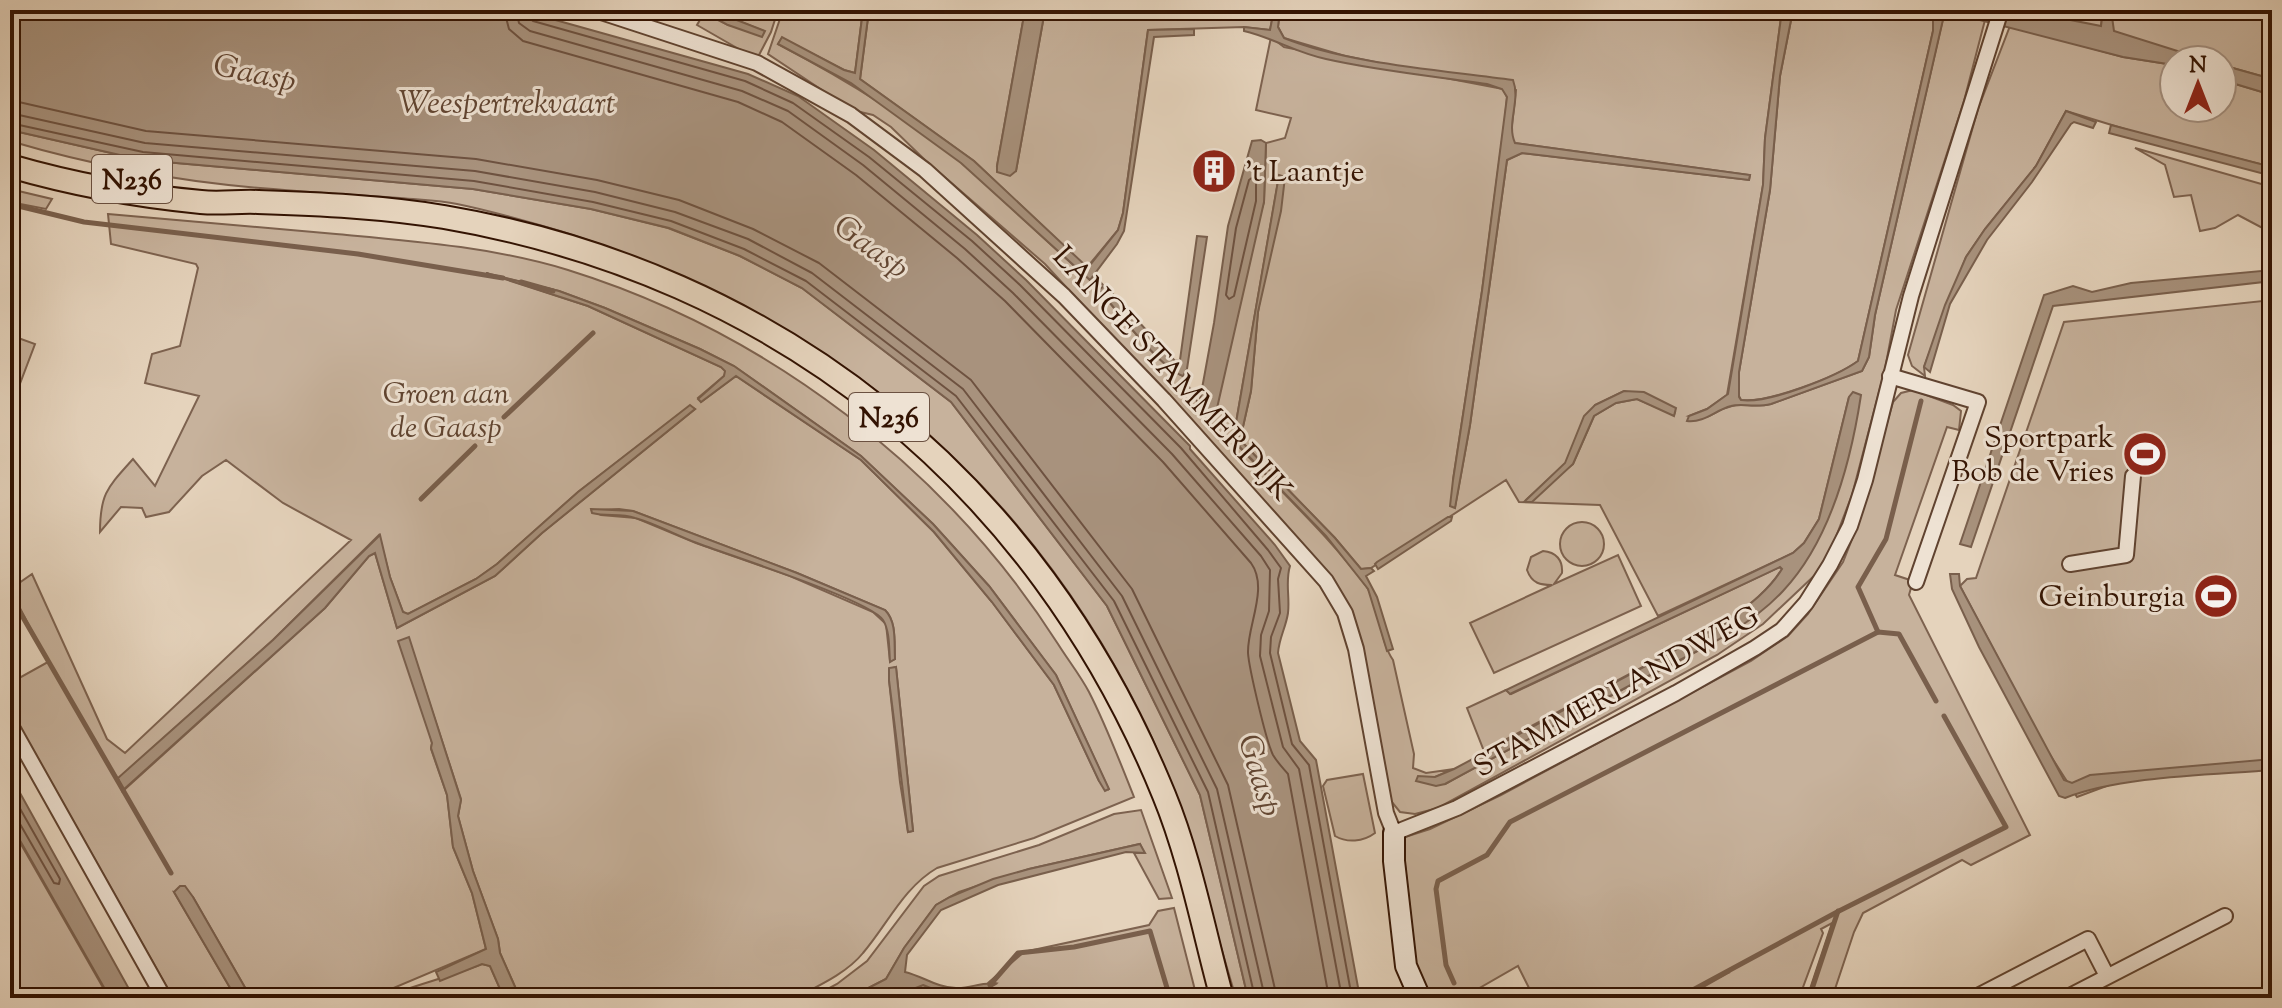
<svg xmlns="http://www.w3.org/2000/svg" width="2282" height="1008" font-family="'Sorts Mill Goudy',serif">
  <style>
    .green { fill: #c7b29c; stroke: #7d624f; stroke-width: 2; fill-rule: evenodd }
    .water { fill: #a8927d; stroke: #795f4c; stroke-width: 2 }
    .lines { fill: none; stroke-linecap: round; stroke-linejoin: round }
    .shore { stroke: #6e5240; stroke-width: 2 }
    .stream { stroke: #795f4c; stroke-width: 5 }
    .street-casing { stroke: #604330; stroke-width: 18 }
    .secondary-casing { stroke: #331302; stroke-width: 24 }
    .primary-casing { stroke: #331302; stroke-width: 26 }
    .street { stroke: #eee2d3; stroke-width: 14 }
    .secondary { stroke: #eee2d3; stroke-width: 20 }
    .primary { stroke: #e5d3bc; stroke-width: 22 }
    .labels { text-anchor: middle; stroke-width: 6; stroke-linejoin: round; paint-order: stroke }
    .shield { fill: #eee2d3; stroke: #6b5141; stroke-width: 2 }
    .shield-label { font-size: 28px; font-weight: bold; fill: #331302 }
    .poi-label { font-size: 30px; fill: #331302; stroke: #eee2d3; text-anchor: end }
    .street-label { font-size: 30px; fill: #331302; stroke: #eee2d3 }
    .park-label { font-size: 30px; font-style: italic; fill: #5f4330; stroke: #eee2d3 }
    .water-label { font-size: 32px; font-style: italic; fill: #624633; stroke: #eee2d3 }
  </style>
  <rect width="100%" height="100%" fill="#e5d3bc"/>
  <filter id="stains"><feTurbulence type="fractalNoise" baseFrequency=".0025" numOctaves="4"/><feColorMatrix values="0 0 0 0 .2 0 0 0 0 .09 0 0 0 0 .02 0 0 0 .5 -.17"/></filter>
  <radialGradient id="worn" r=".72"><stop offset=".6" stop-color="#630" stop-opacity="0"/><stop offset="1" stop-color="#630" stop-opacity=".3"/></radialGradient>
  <g class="green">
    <path d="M 711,10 L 778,10 L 771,32 L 759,55 L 751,56 L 697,25 L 704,13 L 728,25 L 764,31 Z"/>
    <path d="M 783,10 L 863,10 L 855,73 L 844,70 L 782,38 L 778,44 C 843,78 907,116 963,164 C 1006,202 1047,242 1090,280 L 1095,276 L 1104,286 L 1100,291 C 1118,312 1159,367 1183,376 L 1199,405 L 1264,202 L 1266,143 L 1285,138 L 1291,118 L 1256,110 L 1271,37 L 1284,47 L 1503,89 L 1507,97 L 1505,118 L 1482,291 L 1453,480 L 1455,507 L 1470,425 L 1507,160 L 1522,153 L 1749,180 L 1750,175 L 1514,143 L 1511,134 L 1516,90 L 1345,56 L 1284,38 L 1278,27 L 1280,10 L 1782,10 L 1765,138 L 1763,185 L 1727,395 L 1707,409 L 1689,416 C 1715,421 1710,411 1732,406 C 1743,403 1755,408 1771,404 L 1862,371 L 1869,357 L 1875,315 L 1945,10 L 1985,20 L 1964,101 L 1896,310 L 1885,369 L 1852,495 L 1832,547 L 1816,574 L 1763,624 L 1717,655 L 1438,808 L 1415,814 L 1400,812 L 1391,801 L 1346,609 L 1112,337 L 1045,264 L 925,160 L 891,127 L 873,115 L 852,110 L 768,54 ZM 1279,176 L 1258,312 L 1251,391 L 1240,440 L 1335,538 L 1361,569 L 1371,568 L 1506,480 L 1519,502 L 1600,505 L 1658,616 L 1793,553 L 1804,543 L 1819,519 L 1849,397 L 1820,535 C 1780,619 1696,651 1618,692 C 1560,722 1502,753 1445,784 L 1435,777 L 1454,769 L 1426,773 L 1413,768 L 1414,754 L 1393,660 C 1378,638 1381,607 1366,586 C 1327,533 1277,489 1233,440 ZM 1624,391 L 1675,412 L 1674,415 L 1637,399 L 1616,403 L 1594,416 L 1573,464 L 1525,501 L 1566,463 L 1595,405 Z"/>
    <path d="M 869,10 L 1025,10 L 997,166 L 1016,171 L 1045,10 L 1274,10 L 1270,30 L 1244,27 L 1148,30 L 1123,213 L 1118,230 L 1089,265 L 1085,266 L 974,161 L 860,79 Z"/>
    <path d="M 1793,10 L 1933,10 L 1933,31 L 1858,361 C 1836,377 1768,403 1741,400 L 1738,394 L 1739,372 L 1770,190 L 1780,76 Z"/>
    <path d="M 2020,10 L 2103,10 L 2101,26 L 2091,26 Z"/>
    <path d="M 2111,10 L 2272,10 L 2272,79 L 2222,65 L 2222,60 C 2190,60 2143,45 2113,31 Z"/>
    <path d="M 2010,26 L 2123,57 L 2174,65 L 2174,108 L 2222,108 L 2222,80 L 2272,95 L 2272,167 L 2151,137 L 2066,111 L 2036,166 L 1985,229 L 1966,257 L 1924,367 L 1925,376 L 1912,366 L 1908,355 L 1978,109 Z"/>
    <path d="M 10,130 L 142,160 L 473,189 L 591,209 L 668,228 L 740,256 L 802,288 L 951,402 L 1107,606 L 1200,795 L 1248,998 L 1236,998 C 1208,907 1187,811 1146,725 C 1025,476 823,312 560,231 C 526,221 492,211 457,204 C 438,200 419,200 400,198 C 353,195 307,192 260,188 C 176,181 91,165 10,141 Z"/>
    <path d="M 2135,148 L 2272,187 L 2272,230 L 2270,232 L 2238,215 L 2215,228 L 2200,231 L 2191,195 L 2174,197 L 2165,165 Z"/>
    <path d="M 10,189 L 52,199 L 46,209 L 10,202 Z"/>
    <path d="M 108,214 C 184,220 260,227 336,234 C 413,241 493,247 568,270 C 767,332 946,468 1058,644 C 1068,660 1080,675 1089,692 C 1106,725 1120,762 1134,797 L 1034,838 L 937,868 C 904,887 887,925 863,953 C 847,973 818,986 795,998 L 520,998 L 500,953 L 498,939 L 473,871 L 458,816 L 461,799 L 408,637 L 432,743 L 431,749 L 447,795 L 453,847 L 472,893 L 486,949 L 370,998 L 251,998 L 193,897 L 174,892 L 236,998 L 173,998 L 10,709 L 10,683 L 48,662 L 10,589 L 10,567 L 19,583 L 32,574 L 107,739 L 125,753 L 351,540 L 283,503 L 226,460 L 202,476 L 169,512 L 146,517 L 142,508 L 121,507 L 100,532 C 100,493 108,487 133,459 L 155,486 L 199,396 L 145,383 L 152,354 L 180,346 L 198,268 L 196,264 L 111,244 ZM 500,277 L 559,291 L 605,308 L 700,349 L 734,366 L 861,456 L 933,524 L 989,586 L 1056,675 L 1109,790 L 1099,781 L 1054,685 L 992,602 L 934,532 L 861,460 L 736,376 L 701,402 L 698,398 L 724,376 L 726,371 L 721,367 L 588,306 ZM 690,406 L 695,409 L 542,533 L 495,576 L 397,628 L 375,553 L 369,556 L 325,608 L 123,791 L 119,778 L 273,640 L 379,535 L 390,577 L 403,612 L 408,614 L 476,579 L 497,564 L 578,492 ZM 619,509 L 633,511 L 797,573 L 885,610 C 897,622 894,643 895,659 L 890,661 L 886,624 L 873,612 L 790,576 L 696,543 L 636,518 L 601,515 L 591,510 ZM 896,667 L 913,831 L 908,832 L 900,782 L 889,680 L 889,669 Z"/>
    <path d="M 2272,300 L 2272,768 L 2136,775 L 2077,797 L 2045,747 L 1960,586 L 1967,579 L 1976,578 L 2064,322 Z"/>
    <path d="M 10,335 L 35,344 L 10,410 Z"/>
    <path d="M 1913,390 L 1953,405 L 1961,411 L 1959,430 L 1947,427 L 1895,575 L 1913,581 L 1909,595 L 2030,835 L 1971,865 L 1962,860 L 1863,913 L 1854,932 L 1832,998 L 1807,998 L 1832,923 L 1821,929 L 1823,933 L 1799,998 L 1684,998 L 1730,972 L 1676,998 L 1534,998 L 1518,966 L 1462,998 L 1429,998 L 1416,963 L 1402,838 L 1430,829 L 1501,795 L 1751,661 L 1788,636 L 1808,614 L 1843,562 L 1860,519 L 1893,402 L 1901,393 Z"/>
    <circle cx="1582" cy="544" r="22"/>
    <path d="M 1543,551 C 1556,552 1563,560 1562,573 L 1554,584 L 1618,555 L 1641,606 L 1494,673 L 1470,623 L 1552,585 C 1541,585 1532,584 1527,570 L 1531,557 Z"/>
    <path d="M 1780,567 L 1782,569 C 1768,592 1745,608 1724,624 L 1484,751 L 1467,708 L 1506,690 L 1511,694 Z"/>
    <path d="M 1363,774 L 1375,833 C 1363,842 1347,843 1335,836 L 1323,786 L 1327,780 Z"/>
    <path d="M 1141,810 L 1172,898 L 1159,899 L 1134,853 L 1144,853 L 1140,844 L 1029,869 L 959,892 L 936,905 L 904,948 L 886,979 L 849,998 L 811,998 L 837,984 L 867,961 L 924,886 L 939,876 L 1039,845 L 1114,814 Z"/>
    <path d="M 10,825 L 109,998 L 10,998 Z"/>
    <path d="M 1174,908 L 1197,998 L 890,998 L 923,985 C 954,998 964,994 995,983 L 989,982 L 1024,952 L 1149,925 L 1158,911 Z"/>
    <path d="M 482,964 L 490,966 L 504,998 L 382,998 C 415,985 449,977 482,964 Z"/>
  </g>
  <g class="water">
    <path d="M 10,10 L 510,10 L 534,14 L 748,74 L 798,96 L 874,150 L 977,235 L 1026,280 L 1190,446 L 1190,449 L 1275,545 L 1290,566 C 1285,582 1290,596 1288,613 C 1286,627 1279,638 1278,653 L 1300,741 L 1316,760 L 1360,998 L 1248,998 L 1200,795 L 1107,606 L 951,402 L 802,288 L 740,256 L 669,228 L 591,209 L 473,189 L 142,160 L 10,130 Z"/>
    <path d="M 701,10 L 711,10 L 765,31 L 762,37 L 728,25 Z"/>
    <path d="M 863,10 L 869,10 L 860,79 L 974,161 L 1086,266 L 1090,265 L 1118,230 L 1123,213 L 1148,30 L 1194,29 L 1194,35 L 1154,37 L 1124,231 L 1117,244 L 1090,280 L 961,163 L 851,83 L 778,44 L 782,37 L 844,70 L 855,73 Z"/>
    <path d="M 1025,10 L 1045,10 L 1016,171 L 1010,176 L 997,172 L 997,166 Z"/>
    <path d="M 1274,10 L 1280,10 L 1278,27 L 1284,38 C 1349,64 1442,70 1513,80 C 1521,101 1506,123 1515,143 L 1750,175 L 1749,180 L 1522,153 L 1507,160 L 1470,425 L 1455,508 L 1450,506 L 1453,480 L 1482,291 L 1507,97 L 1502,89 L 1487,84 C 1433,76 1379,71 1326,59 C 1296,53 1274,38 1244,31 L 1244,27 L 1270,30 Z"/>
    <path d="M 1782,10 L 1793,10 L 1780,76 L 1770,190 L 1739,372 L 1739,397 L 1741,400 C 1768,404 1836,377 1858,361 L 1933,31 L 1933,10 L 2020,10 L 2101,26 L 2103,10 L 2111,10 L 2114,31 L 2206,60 L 2174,60 L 2174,65 L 2123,57 L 1945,11 L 1875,315 L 1869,357 L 1862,371 L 1771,404 C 1755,408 1741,403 1731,406 C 1715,410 1705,423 1687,421 L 1689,416 L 1707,409 L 1728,394 L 1763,185 L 1765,138 Z"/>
    <path d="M 2222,65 L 2272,79 L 2272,95 L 2222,80 Z"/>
    <path d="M 2066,111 L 2096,122 L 2093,128 L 2074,122 L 2071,124 L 2032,182 L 1987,240 L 1950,304 L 1930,372 L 1924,367 L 1945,305 L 1966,257 L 1985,229 L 2036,166 Z"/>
    <path d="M 2111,125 L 2272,167 L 2272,176 L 2109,133 Z"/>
    <path d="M 1261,140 L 1266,143 L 1264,202 L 1215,417 L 1210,416 L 1199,405 L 1214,323 L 1228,226 L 1252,141 Z"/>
    <path d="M 1279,175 L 1285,177 L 1281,211 L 1258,312 L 1251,391 L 1240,440 L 1335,538 L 1361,569 L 1371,568 L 1374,571 L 1366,576 L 1377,597 L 1393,649 L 1387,651 L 1368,589 L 1326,536 L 1233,440 Z"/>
    <path d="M 1197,236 L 1207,237 L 1187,369 L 1183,376 C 1159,367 1118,311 1099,290 L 1104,286 L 1111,292 L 1175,361 L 1180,360 Z"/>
    <path d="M 2272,270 L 2272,281 L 2053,306 L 1971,547 L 1960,544 L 2044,295 L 2073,286 L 2092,292 L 2131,283 Z"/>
    <path d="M 486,273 L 559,291 L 605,308 L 700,349 L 734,366 L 861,456 L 933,524 L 989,586 L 1056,675 L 1109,789 L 1105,791 L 1099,781 L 1054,685 L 992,602 L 934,532 L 861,460 L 736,376 L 701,402 L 698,399 L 724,376 L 725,371 L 721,367 L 588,306 Z"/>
    <path d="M 1624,391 L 1644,392 L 1676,408 L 1674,416 L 1637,399 L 1616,403 L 1594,416 L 1573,464 L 1532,502 L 1524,502 L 1565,463 L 1584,416 L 1595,405 Z"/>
    <path d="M 1853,392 L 1861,395 C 1851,461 1830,541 1783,591 C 1746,631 1692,653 1644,678 C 1578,713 1511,748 1445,784 L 1436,786 L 1416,781 L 1418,776 L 1435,777 L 1454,769 L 1724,624 C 1745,608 1768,592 1782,569 L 1780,567 L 1510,694 L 1506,690 L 1793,553 L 1804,543 L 1819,519 L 1849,397 Z"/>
    <path d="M 690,405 L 695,409 L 542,533 L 495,576 L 397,628 L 375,553 L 369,556 L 325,608 L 122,791 L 118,778 L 273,640 L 380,535 L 390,577 L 403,612 L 408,614 L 476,579 L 497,564 L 578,492 Z"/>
    <path d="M 591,509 L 633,511 L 797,573 L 885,610 C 897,622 894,643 895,659 L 890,662 C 889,650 890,631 883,620 C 870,600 728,555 697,543 C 676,535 656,524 635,518 C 620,513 606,517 592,513 Z"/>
    <path d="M 1448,517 L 1452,517 L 1451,521 L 1378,569 L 1375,564 L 1377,562 Z"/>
    <path d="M 1950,574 L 1959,574 L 1960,586 L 2064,780 L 2072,783 L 2090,775 L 2272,759 L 2272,770 C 2211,775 2121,776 2065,798 L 2059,796 L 1979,647 L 1952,589 Z"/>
    <path d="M 409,637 L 461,800 L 458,816 L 473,871 L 498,939 L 500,953 L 520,998 L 504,998 L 490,966 L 482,964 L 440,981 L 436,972 L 486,949 L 472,893 L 453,847 L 447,795 L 431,748 L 432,743 L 398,641 Z"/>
    <path d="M 896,667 L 913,831 L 908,832 L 889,680 L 889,668 Z"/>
    <path d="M 10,775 L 134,998 L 110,998 L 10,823 Z"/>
    <path d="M 1140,844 L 1145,853 L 1126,852 L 998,885 L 941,910 L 907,955 L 905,972 C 922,976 938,988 956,988 C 970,989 983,981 996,984 C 972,1000 948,996 923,985 L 890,998 L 849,998 L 886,979 L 904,948 L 936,905 L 950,897 L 993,879 L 1029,869 Z"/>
    <path d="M 180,886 L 185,886 L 193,897 L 251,998 L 236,998 L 174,892 Z"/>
  </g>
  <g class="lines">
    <g class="shore">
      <path d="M 504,10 L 509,29 L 523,41 L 738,102 L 782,122 L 856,175 L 957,258 L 1005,301 L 1163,462 L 1251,563 C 1269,588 1247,626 1248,653 C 1249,668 1266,741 1273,755 C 1277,762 1283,768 1288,774 L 1329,998"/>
      <path d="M 516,10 L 519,23 L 530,31 L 742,91 L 788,111 L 863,165 L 965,249 L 1013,293 L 1172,454 L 1261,556 L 1270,570 L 1269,611 L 1261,635 L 1260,656 L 1283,747 L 1299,769 L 1342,998"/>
      <path d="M 526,10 L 528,17 L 533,21 L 745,81 L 793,103 L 869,157 L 972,241 L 1020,285 L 1181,448 L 1268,550 L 1281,568 L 1278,579 L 1280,613 L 1271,637 L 1270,653 L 1292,744 L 1309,765 L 1352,998"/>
      <path d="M 10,100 L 146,131 L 476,159 L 597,180 L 679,200 L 753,229 L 819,263 L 971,380 L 1132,589 L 1228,785 L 1277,998"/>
      <path d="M 10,113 L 145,143 L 475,171 L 595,192 L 675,212 L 748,239 L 812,273 L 963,389 L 1122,596 L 1217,789 L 1265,998"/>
      <path d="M 10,123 L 143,152 L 474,181 L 593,202 L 671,221 L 744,249 L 806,281 L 956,396 L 1114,601 L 1208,792 L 1255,998"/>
      <path d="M 1253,177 L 1256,181 L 1256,201 L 1234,296 L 1229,299 L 1226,295 L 1236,228 L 1249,180 Z"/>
      <path d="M 10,791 L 60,879 L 59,884 L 54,883 L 20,824 L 10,821"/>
    </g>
    <g class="stream">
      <path d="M 10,204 L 84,222 L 358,254 L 503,278"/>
      <path d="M 521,282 L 553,291"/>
      <path d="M 504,417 L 593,333"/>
      <path d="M 484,437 L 497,424"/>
      <path d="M 421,499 L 475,446"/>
      <path d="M 10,595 L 171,873"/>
      <path d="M 1878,632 L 1858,587 L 1886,539 L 1921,401"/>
      <path d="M 1454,983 L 1446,965 L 1436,889 L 1438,881 L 1487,855 L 1510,822 L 1878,632 L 1899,634 L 1936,701"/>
      <path d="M 990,985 L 1018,953 L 1074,947 L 1150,931 L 1170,998"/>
      <path d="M 1678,998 L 1839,911 L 2006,827 L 1944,716"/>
      <path d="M 1809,998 L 1838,911"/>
    </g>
    <g class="street-casing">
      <g id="street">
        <path d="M 595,10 L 757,63 L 851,115 L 925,170 L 1064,296 L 1164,400 L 1326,581 L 1345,613 L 1356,649 L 1386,813 L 1394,833 L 1457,808 L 1676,693 L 1755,648 L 1782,630 L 1806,603 L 1830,565 L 1850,526 L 1865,480 L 1911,296 L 2001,10"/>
        <path d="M 1890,376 L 1978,402 L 1916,582"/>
        <path d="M 2070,564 L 2126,555 L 2133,476"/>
        <path d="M 10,724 L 164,998"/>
        <path d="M 1974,998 L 2088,939 L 2107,976"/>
        <path d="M 2066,998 L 2225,916"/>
      </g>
    </g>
    <g class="secondary-casing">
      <path id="secondary" d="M 1394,833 L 1394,861 L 1406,966 L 1420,998"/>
    </g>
    <g class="primary-casing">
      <path id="primary" d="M 10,166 C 72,184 137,196 201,202 C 220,204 239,201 258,202 C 320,204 383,207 444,217 C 778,274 1036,481 1164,795 C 1190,858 1204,932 1222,998"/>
    </g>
    <use href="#street" class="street"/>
    <use href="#secondary" class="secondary"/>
    <use href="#primary" class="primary"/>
  </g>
  <defs>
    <g id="building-disc" transform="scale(2.3)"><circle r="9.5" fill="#8f2418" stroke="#eee2d3"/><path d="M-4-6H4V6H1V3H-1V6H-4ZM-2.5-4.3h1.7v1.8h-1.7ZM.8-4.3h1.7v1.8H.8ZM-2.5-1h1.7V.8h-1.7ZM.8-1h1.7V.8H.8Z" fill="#fff"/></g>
    <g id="stadium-disc" transform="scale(2.3)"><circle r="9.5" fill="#8f2418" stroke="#eee2d3"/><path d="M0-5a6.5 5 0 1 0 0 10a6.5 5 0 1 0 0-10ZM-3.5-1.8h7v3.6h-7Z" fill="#fff"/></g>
  </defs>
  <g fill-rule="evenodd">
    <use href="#building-disc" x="1214" y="171"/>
    <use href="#stadium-disc" x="2145" y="454"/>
    <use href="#stadium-disc" x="2216" y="596"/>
  </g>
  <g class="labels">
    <g class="shield">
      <rect x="92" y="155" width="80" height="48" rx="6"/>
      <rect x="849" y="393" width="80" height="48" rx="6"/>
    </g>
    <g class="shield-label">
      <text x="132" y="189">N236</text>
      <text x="889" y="427">N236</text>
    </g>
    <g class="poi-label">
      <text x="1245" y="181" text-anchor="start">'t Laantje</text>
      <text x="2114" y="447">Sportpark<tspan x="2114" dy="34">Bob de Vries</tspan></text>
      <text x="2185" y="606">Geinburgia</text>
    </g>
    <g class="street-label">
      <text transform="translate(1173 373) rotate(47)" y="10">LANGE STAMMERDIJK</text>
      <text transform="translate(1616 691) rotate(-29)" y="10">STAMMERLANDWEG</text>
    </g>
    <g class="park-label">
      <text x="446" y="403">Groen aan<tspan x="446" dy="34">de Gaasp</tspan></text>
    </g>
    <g class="water-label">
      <text transform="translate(255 72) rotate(12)" y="11">Gaasp</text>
      <text x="507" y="113">Weespertrekvaart</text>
      <text transform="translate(872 246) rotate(36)" y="11">Gaasp</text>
      <text transform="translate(1261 775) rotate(73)" y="11">Gaasp</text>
    </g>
  </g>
  <rect width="2282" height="1008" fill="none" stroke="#e5d3bc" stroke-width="40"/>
  <rect x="12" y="12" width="2258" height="984" fill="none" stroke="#331302" stroke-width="4"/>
  <rect x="20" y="20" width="2242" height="968" fill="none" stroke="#331302" stroke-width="2"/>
  <g transform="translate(2198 84)"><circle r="38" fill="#eee2d3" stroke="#a38f7f" stroke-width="2"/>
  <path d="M0-6L14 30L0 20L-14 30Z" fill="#8f2418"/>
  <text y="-12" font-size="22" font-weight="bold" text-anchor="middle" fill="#331302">N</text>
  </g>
  <rect width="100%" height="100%" filter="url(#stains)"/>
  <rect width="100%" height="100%" fill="url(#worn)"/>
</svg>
